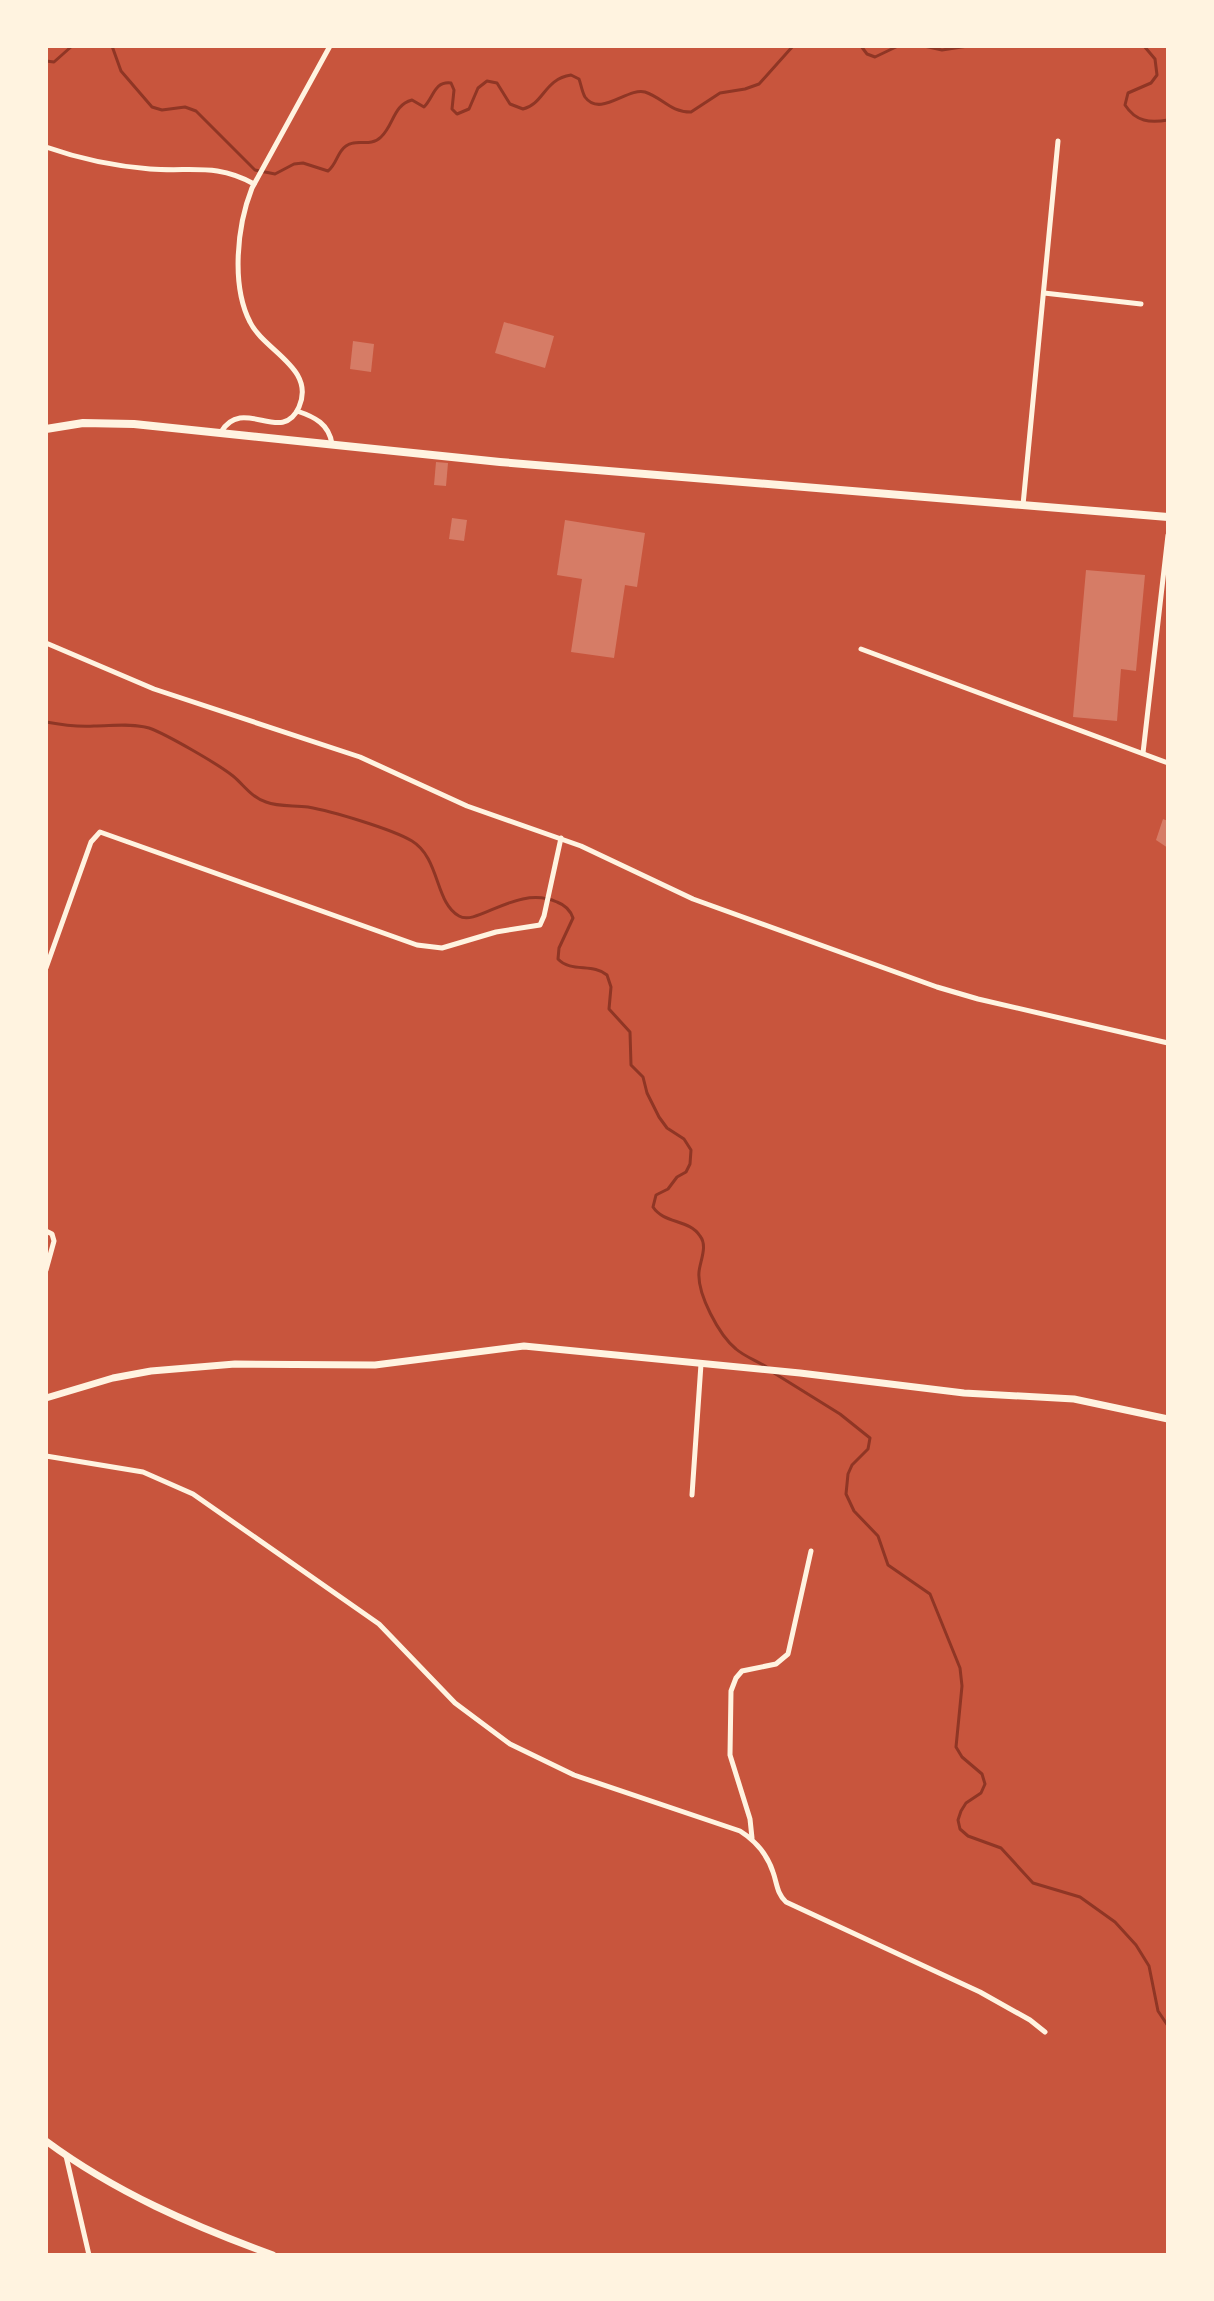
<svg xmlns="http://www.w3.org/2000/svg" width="1214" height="2301" font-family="Arial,sans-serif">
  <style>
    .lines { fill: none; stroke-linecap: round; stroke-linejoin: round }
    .stream { stroke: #8f3625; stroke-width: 3 }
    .building { fill: #d67c66 }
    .minor { stroke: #fff3e0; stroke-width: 5 }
    .tertiary { stroke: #fff3e0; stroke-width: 7 }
    .secondary { stroke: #fff3e0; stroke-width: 7 }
    .primary { stroke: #fff3e0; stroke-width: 8 }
  </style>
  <rect width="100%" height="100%" fill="#c8553d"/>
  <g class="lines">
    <g class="stream">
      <path d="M 112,46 L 121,71 L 152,107 L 162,110 L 185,107 L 196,111 L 255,170 L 275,174 L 294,164 L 303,163 L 328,171 C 337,164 337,152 346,146 C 356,138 370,148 381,137 C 394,125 393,105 412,100 L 424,107 C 434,97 434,81 451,83 L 454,90 L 452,109 L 457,114 L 469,109 L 478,88 L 487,81 L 497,83 L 510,104 L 523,109 C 544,104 544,79 571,75 L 579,79 C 581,84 582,92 585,97 C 600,118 628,87 645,92 C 663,98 670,112 691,112 L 720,93 L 745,89 L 759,84 L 793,46"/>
      <path d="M 861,46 L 867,54 L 875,57 L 898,46"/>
      <path d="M 924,46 L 942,50 L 968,46"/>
      <path d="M 1144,46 L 1155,59 L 1157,75 L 1151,83 L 1128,93 L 1125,105 C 1136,122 1150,123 1168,120"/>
      <path d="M 46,61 L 54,62 L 72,46"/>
      <path d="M 46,722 C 62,725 78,727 94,726 C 112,726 132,723 149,728 C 166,734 218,764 233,776 C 244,785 251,797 266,802 C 279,807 294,805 308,807 C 331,811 392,829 412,841 C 440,858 435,903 459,916 C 477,927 517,884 557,902 C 565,905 570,909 573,918 L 559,948 L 558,959 C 571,973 593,963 607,975 L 611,987 L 609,1009 L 630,1032 L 631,1065 L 643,1077 L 647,1093 L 659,1117 L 667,1128 L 684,1139 L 691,1150 L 690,1164 L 686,1172 L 677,1177 L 668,1189 L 656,1195 L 653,1207 C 664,1224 689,1219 700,1236 C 708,1246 700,1261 699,1272 C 697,1294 719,1335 736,1349 C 745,1357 758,1361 768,1368"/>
      <path d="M 774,1373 L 840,1414 L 870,1438 L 868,1449 L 852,1465 L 848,1474 L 846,1494 L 854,1511 L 878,1536 L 888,1565 L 930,1594 L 960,1668 L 962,1686 L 956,1747 L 962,1757 L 982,1774 L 985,1784 L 981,1793 L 966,1803 L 961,1811 L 958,1820 L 960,1829 L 968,1836 L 1001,1848 L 1033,1883 L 1080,1897 L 1115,1922 L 1136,1945 L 1149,1966 L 1158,2011 L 1168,2026"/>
    </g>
  </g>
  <g class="building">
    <path d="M 504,322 L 554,336 L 545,368 L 495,353 Z"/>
    <path d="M 353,341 L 374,344 L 371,372 L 350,369 Z"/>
    <path d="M 436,462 L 448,463 L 446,486 L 434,485 Z"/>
    <path d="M 452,518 L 467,520 L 464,541 L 449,539 Z"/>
    <path d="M 565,520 L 645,533 L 637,587 L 625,585 L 614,658 L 571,652 L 582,579 L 557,575 Z"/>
    <path d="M 1086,570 L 1145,575 L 1136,671 L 1121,669 L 1117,721 L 1073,717 Z"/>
    <path d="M 1163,819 L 1168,821 L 1168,848 L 1156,840 Z"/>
  </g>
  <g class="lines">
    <g class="minor">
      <path d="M 46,147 C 80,159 114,166 150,169 C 192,172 216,163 254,184"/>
      <path d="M 1044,293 L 1141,304"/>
      <path d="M 297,411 C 315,417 329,424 332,444"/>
      <path d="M 221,432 C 243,395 282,446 299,407 C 316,368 264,351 250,322 C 231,285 237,226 252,188 L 330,46"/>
      <path d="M 1023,505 L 1058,141"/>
      <path d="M 46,643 L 154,689 L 360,757 L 467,806 L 581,846 L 693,899 L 937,987 L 978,999 L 1168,1043"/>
      <path d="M 861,649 L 1168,763"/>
      <path d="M 1143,753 L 1168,535"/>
      <path d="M 46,968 L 91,842 L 100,832 L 417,945 L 442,948 L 496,932 L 540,925 L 544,916 L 561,838"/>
      <path d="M 46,1231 L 52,1234 L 54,1241 L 46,1270"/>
      <path d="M 46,1456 L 143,1472 L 193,1494 L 379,1624 L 455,1703 L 510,1744 L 574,1775 L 740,1831 C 756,1841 767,1854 773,1872 C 777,1883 777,1894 786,1902 L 980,1992 L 1030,2020 L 1045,2032"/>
      <path d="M 692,1495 L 701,1364"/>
      <path d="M 752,1838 L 750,1819 L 730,1755 L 731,1691 L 736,1678 L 742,1671 L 776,1664 L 788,1654 L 811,1551"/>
      <path d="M 66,2156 L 89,2255"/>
    </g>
    <path class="tertiary" d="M 46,1398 L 113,1378 L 151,1371 L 235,1364 L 375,1365 L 524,1346 L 800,1373 L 964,1393 L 1074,1399 L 1168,1419"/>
    <path class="secondary" d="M 46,2141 C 115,2192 193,2226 273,2255"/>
    <path class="primary" d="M 46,429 L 83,423 L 134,424 L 500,462 L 1168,517"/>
  </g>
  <rect width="1214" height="2301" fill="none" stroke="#fff3e0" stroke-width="96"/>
</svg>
